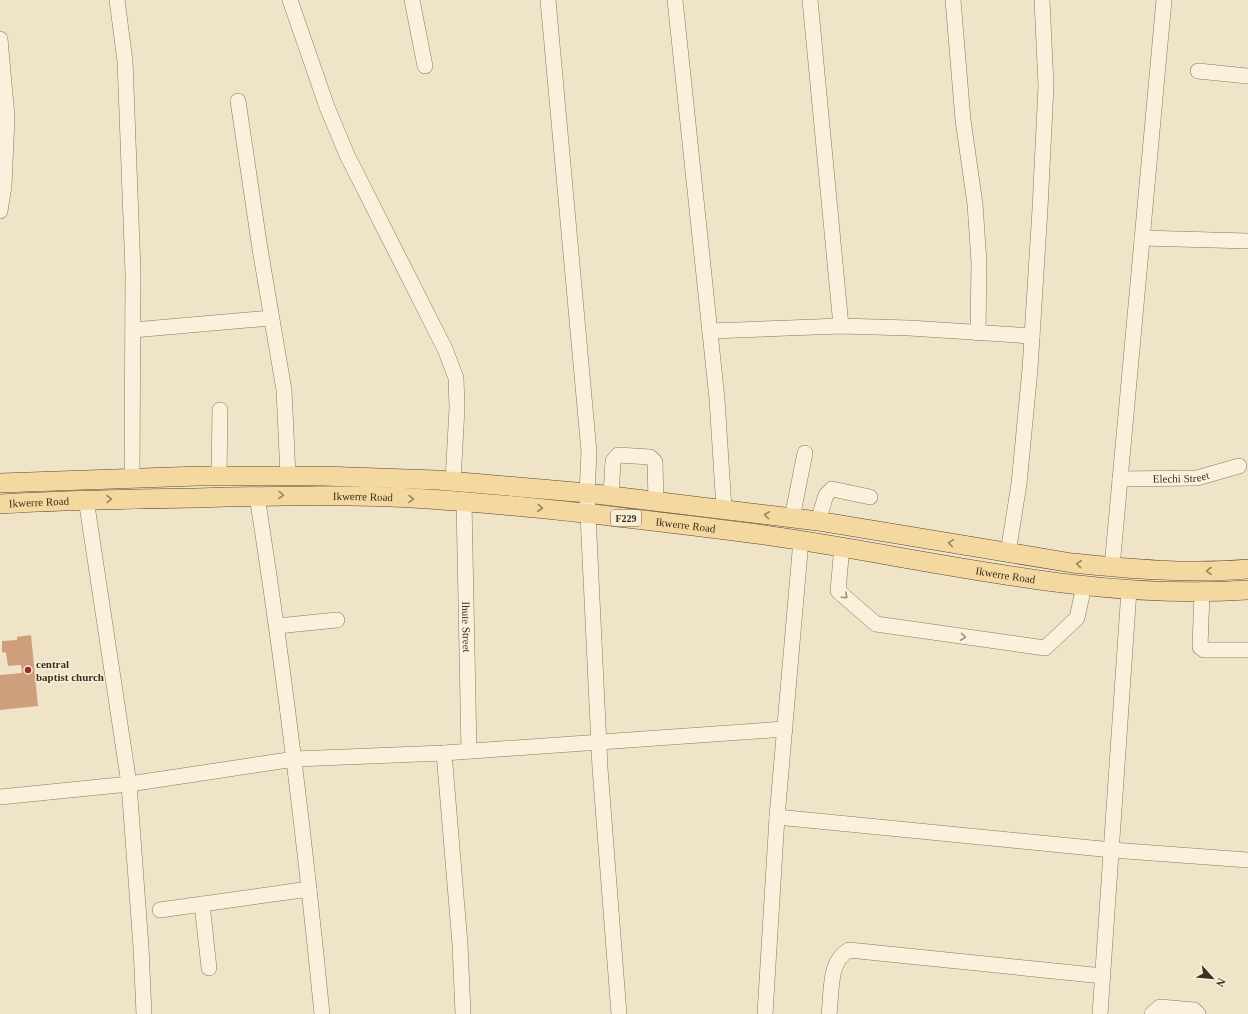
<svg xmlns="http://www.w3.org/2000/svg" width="1248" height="1014" font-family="Georgia,serif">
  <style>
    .building { fill: #cf9f7d }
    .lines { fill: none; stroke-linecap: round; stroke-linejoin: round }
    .minor-casing { stroke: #8d765c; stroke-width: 16 }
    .major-casing { stroke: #5b4430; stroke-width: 20 }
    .minor { stroke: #faf1dc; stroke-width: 15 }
    .major { stroke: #f3d9a0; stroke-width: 19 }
    .oneway { stroke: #988460 }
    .oneway2 { stroke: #9c907e }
    .poi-dot { fill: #9e2a2b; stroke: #f7eed8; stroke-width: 1.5 }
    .labels { text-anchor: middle; stroke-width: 3; stroke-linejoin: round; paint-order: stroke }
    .shield { fill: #f7eed8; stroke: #756857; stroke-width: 1 }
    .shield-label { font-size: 10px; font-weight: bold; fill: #3d2e20 }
    .street-label { font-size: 11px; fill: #3d2e20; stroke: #f7eed8 }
    .poi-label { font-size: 11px; font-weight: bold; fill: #3d2e20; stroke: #f7eed8; text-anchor: start }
  </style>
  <rect width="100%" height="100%" fill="#f0e4c8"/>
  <path class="building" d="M 31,635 L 38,706 L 0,710 L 0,675 L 22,673 L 21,665 L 8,666 L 6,653 L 2,652 L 2,641 L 17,640 L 17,637 Z"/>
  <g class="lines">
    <g class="minor-casing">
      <g id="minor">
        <path d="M 117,0 L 125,61 L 133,272 L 132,479"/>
        <path d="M 290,0 L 327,107 L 347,155 L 445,349 L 456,378 L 457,408 L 453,481"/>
        <path d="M 412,0 L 425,66"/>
        <path d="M 548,0 L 589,452 L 587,493 L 600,768 L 619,1014"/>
        <path d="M 675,0 L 717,399 L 724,509"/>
        <path d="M 810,0 L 841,326"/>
        <path d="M 953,0 L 963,120 L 975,204 L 979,262 L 978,333"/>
        <path d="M 0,39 L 7,117 L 4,186 L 0,211"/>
        <path d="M 1198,71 L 1248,76"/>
        <path d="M 238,101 L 260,249 L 284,390 L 288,476"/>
        <path d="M 1142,238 L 1248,241"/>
        <path d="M 133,330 L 271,318"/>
        <path d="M 710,331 L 841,326 L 909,328 L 1032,336"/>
        <path d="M 219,476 L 220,410"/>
        <path id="s1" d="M 1120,479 L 1197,478 L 1239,466"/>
        <path d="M 257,496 C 284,668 305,841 322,1014"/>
        <path d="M 611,496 L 613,461 L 618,455 L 650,457 L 655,462 L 656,501"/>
        <path d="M 86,499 L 129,784 L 141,947 L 144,1014"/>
        <path id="s2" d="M 464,502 L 469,751"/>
        <path d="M 792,518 L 805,453"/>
        <path d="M 818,521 L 826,495 L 832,489 L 870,497"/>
        <path d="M 842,546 L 838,591 L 876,624 L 1045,648 L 1077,618 L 1084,586"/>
        <path d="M 1008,553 L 1019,484 L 1030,369 L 1040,209 L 1046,86 L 1042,0"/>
        <path d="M 1112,567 L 1164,0"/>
        <path d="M 1202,592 L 1200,647 L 1204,650 L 1247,650"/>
        <path d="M 277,626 L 337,620"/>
        <path d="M 444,753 L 460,944 L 463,1014"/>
        <path d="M 0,797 L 129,784 L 295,759 L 444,753 L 785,729"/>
        <path d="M 777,817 L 1112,850 L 1248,860"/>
        <path d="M 202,904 L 209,968"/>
        <path d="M 160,910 L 309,889"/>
        <path d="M 765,1014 L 777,817 L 801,540"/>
        <path d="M 829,1014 C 832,993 828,961 849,950 L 1103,976"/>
        <path d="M 1100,1014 L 1129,590"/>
        <path d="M 1152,1014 L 1160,1007 L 1194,1010 L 1198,1014"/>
      </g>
    </g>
    <g class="major-casing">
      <g id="major">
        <path d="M 0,483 L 199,476 L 322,476 L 437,480 L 587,493 L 818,521 L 1072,563 C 1130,569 1189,574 1248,569"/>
        <path id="s3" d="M 0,504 C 65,500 130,499 195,498 C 273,496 351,494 428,499 C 533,506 638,519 742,532 C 909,553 1079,602 1248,590"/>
      </g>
    </g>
    <use href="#minor" class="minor"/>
    <use href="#major" class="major"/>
  </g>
  <defs><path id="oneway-chevron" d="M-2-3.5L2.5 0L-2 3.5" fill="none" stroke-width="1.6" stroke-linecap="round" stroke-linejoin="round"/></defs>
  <g class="oneway">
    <use href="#oneway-chevron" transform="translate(281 495) rotate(1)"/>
    <use href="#oneway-chevron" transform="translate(109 499) rotate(-1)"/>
    <use href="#oneway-chevron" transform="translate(411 499) rotate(1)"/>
    <use href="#oneway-chevron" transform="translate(540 508) rotate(6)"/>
    <use href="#oneway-chevron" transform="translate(767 515) rotate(-173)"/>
    <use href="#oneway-chevron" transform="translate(951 543) rotate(-171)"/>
    <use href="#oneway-chevron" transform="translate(1079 564) rotate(-174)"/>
    <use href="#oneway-chevron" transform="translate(1209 571) rotate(179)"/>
  </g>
  <g class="oneway2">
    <use href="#oneway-chevron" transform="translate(845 596) rotate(42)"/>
    <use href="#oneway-chevron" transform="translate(963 637) rotate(8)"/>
  </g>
  <circle class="poi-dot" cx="28" cy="670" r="4"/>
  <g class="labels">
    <rect class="shield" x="611" y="510" width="30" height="16" rx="3"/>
    <g class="shield-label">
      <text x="626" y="522">F229</text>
    </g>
    <g class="street-label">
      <text dy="4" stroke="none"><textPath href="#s1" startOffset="61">Elechi Street</textPath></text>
      <text dy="4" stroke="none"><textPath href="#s3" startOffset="363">Ikwerre Road</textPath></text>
      <text dy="4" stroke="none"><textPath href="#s3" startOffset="39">Ikwerre Road</textPath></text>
      <text dy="4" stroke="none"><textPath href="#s3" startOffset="687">Ikwerre Road</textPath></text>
      <text dy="4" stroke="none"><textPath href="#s3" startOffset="1011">Ikwerre Road</textPath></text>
      <text dy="4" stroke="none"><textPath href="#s2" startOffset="125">Ihute Street</textPath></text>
    </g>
    <g class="poi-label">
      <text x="36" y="668">central<tspan x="36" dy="13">baptist church</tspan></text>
    </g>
  </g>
  <g transform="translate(1212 978) rotate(117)" stroke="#f7eed8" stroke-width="3" paint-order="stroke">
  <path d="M0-3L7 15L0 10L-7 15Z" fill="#3d2e20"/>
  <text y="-6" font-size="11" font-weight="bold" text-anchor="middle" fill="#3d2e20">N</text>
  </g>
</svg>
